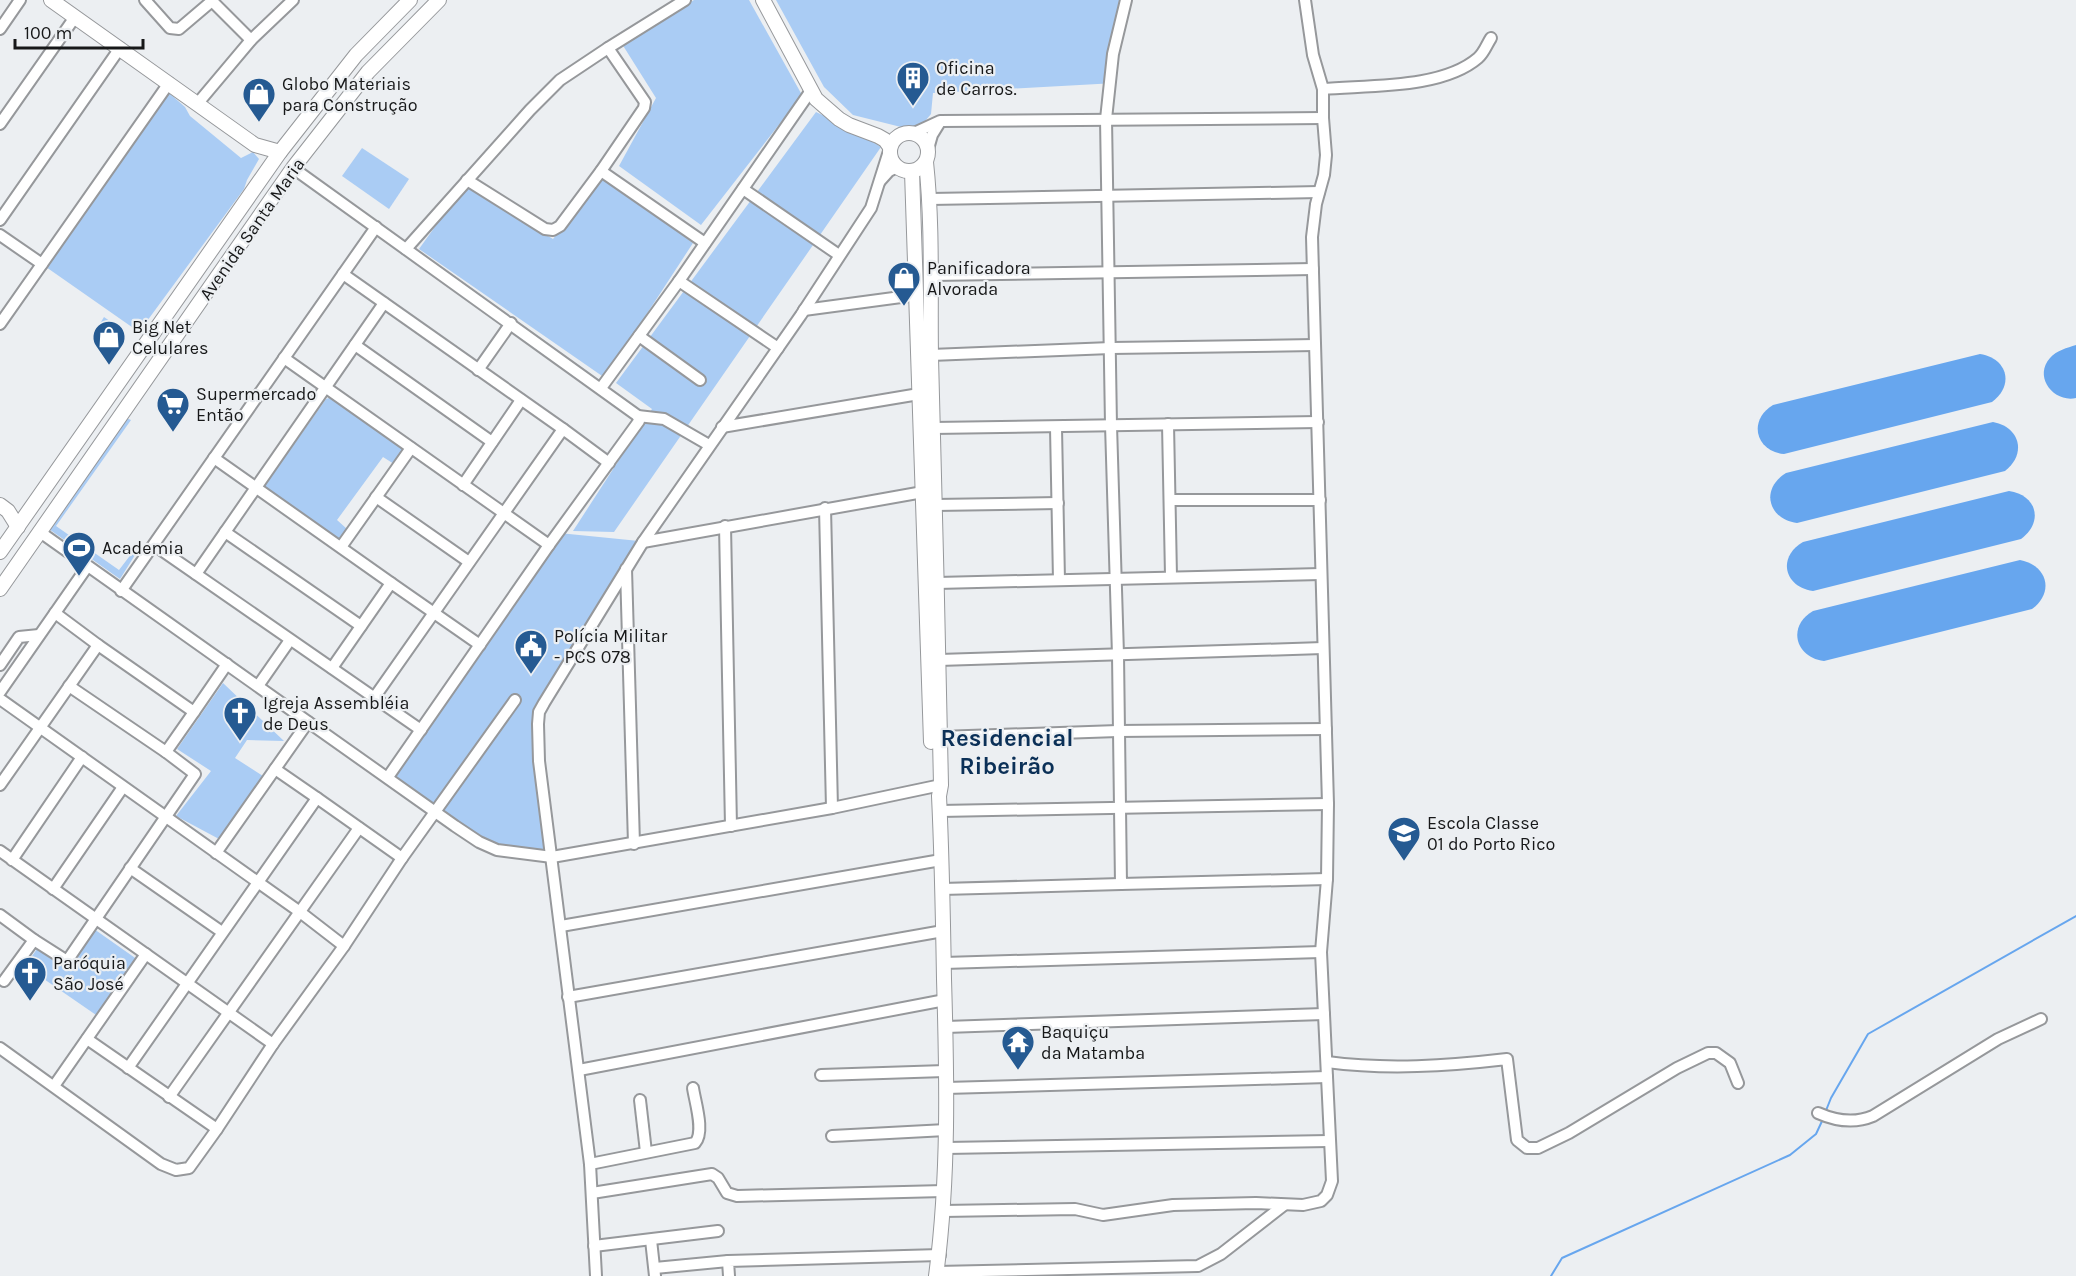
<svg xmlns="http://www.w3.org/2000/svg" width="2076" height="1276" font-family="Karla,sans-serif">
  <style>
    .green { fill: #aaccf4 }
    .water { fill: #67a6ee }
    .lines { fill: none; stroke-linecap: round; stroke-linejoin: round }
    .stream { stroke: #67a6ee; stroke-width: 2 }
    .street-casing { stroke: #96989b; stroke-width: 14 }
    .secondary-casing { stroke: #96989b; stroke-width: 16 }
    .street { stroke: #fff; stroke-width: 10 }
    .secondary { stroke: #fff; stroke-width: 14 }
    .labels { text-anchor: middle; stroke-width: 4.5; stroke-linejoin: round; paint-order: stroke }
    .poi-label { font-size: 18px; fill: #171819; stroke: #eceff2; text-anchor: start }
    .street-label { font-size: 18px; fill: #171819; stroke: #eceff2 }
    .district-label { font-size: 24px; font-weight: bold; fill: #0b3057; stroke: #eceff2 }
  </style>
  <rect width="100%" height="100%" fill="#eceff2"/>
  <g class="green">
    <path d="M 694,0 L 749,0 L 802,95 L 701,225 L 619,166 L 656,98 L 622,44 Z"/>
    <path d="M 776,0 L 1124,0 L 1116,83 L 933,93 L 931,114 L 917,131 L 853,115 L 824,87 Z"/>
    <path d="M 169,93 L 185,107 L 190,116 L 241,158 L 253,152 L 259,159 L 247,180 L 244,189 L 139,332 L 46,267 Z"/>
    <path d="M 816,112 L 850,128 L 881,147 L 614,532 L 573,531 L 652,409 L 616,383 Z"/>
    <path d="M 362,148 L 409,179 L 389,209 L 342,176 Z"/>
    <path d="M 603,177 L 693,243 L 605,378 L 419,249 L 465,185 L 553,239 Z"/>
    <path d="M 104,317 L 124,331 L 112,349 L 93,335 Z"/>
    <path d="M 332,397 L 404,448 L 394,464 L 383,457 L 337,520 L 347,529 L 339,542 L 263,488 L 326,399 Z"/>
    <path d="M 124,417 L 131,420 L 56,526 L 119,570 L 132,553 L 135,555 L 120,579 L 46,527 Z"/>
    <path d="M 559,533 L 649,542 L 540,713 L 552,857 L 479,841 L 388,777 Z"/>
    <path d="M 223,683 L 284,741 L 247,740 L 235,758 L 263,776 L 219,839 L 176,816 L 211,771 L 177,749 Z"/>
    <path d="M 94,929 L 138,960 L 99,1017 L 25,966 L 37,949 L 66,969 Z"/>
  </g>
  <g class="water">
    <path d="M 2076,345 L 2076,398 C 2054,403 2033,377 2050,358 C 2057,350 2067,348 2076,345 Z"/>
    <path d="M 1980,354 C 2007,358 2015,385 1992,402 L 1784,454 C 1755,451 1748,420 1773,405 Z"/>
    <path d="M 1993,422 C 2020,427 2027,454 2005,471 L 1797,523 C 1768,519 1760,489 1786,473 Z"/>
    <path d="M 2009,491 C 2037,495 2044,522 2021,539 L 1813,591 C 1784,587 1777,557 1803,542 Z"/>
    <path d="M 2020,560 C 2047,565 2055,592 2032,609 L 1824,661 C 1795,657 1787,626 1813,611 Z"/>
  </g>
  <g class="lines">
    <g class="stream">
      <path d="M 1825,1113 L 1831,1098 L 1868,1034 L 2076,916"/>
      <path d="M 1551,1276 L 1562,1258 L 1790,1155 L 1816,1134 L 1823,1119"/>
    </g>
    <g class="street-casing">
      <g id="street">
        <path d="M 145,0 L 170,28 L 179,29 L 212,1 L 251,40"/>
        <path d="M 1126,0 L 1113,54 L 1106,119 L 1111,425 L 1118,655 L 1121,884 L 1327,879"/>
        <path d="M 0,29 L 20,0"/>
        <path d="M 1323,89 C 1369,85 1442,89 1478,58 C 1484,53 1487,44 1491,38"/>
        <path d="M 198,103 L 251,40 L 293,0"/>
        <path d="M 0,124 L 75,17"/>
        <path d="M 914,133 L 940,121 L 1323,118"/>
        <path d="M 928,149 L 932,135 L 940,122"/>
        <path d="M 293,168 L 638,416 L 664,419 L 709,445"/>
        <path d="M 601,171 L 705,243"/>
        <path d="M 467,180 L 545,229 L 553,230 L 560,226 L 601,171 L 644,108 L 645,102 L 608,48"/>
        <path d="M 880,181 L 889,171 L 897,167"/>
        <path d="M 743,189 L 839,255"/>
        <path d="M 930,199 L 1319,192"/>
        <path d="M 0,220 L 120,48"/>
        <path d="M 0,235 L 42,264"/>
        <path d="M 406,249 L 530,110 L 560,80 L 608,48 L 685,0"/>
        <path d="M 343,274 L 563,429"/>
        <path d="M 932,275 L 1313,269"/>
        <path d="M 679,281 L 778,348"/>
        <path d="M 804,310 L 916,295"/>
        <path d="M 0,324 L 169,83"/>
        <path d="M 639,336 L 700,380"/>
        <path d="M 355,345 L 492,442"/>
        <path d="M 931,355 L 1111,348 L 1315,345"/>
        <path d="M 284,358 L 549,545"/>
        <path d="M 478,370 L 511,323"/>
        <path d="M 601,388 L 679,281 L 810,92"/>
        <path d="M 1168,424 L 1171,576"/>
        <path d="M 722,427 L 919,394"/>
        <path d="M 933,428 L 1318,422"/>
        <path d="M 1056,428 L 1059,580"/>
        <path d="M 214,458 L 391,583"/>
        <path d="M 463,485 L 521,400"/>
        <path d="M 376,497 L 469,562"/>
        <path d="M 1171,500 L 1320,500"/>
        <path d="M 935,505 L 1058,503"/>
        <path d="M 825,508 L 832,808"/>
        <path d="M 725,526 L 731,826"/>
        <path d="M 40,532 L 455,826 L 479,842 L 497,850 L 552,857 L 832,808 L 941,785"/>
        <path d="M 225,532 L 361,626"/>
        <path d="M 643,542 L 923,492"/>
        <path d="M 154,545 L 421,730"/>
        <path d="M 341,547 L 411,448"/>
        <path d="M 626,569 L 634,844"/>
        <path d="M 196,574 L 384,303"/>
        <path d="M 937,583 C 1065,579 1193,576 1321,574"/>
        <path d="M 121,591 L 376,227"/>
        <path d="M 98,645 L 194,712 L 227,664"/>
        <path d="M 939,660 L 1323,648"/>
        <path d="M 0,665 L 19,637 L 39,635"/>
        <path d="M 332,668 L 391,583 L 480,645"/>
        <path d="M 69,686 L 166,752"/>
        <path d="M 258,686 L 290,640"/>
        <path d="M 0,692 L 87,567"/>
        <path d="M 374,698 L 563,429 L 609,463"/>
        <path d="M 0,699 L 300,912 L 344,946"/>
        <path d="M 940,737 L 1118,731 L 1326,729"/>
        <path d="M 275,769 L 317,798"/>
        <path d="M 388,777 L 549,545 L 639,421 L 638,416"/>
        <path d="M 0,785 L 98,645 L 55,613"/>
        <path d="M 940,811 L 1328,804"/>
        <path d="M 0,851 L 273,1044"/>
        <path d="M 216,853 L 308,722"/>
        <path d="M 12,860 L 82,757"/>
        <path d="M 130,868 L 222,932"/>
        <path d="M 53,889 L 123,787"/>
        <path d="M 942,889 L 1121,884"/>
        <path d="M 0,915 L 34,940 L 4,981"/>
        <path d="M 561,926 L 941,860"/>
        <path d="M 34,940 L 67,961 L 195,774 L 166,752 L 194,712"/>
        <path d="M 944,963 L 1321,952"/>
        <path d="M 568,997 L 943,931"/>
        <path d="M 946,1027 L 1324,1014"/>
        <path d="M 87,1039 L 217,1129"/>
        <path d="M 0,1048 L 161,1164 L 176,1170 L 189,1168 L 217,1129 L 273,1044 L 344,946 L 402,858 L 515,700"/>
        <path d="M 1327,1062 C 1387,1070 1447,1066 1507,1059 L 1517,1140 L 1527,1148 L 1538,1148 L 1569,1133 L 1677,1068 L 1708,1053 L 1716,1053 L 1730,1063 L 1738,1083"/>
        <path d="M 128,1068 L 317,798 L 402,858"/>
        <path d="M 579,1070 L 945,1000"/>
        <path d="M 821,1075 L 945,1071"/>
        <path d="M 54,1086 L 146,954"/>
        <path d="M 946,1088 L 1327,1077"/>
        <path d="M 169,1097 L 359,828"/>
        <path d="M 640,1100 L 646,1152"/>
        <path d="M 1818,1113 C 1836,1121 1854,1124 1873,1116 L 1998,1039 L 2041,1019"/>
        <path d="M 832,1136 L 946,1130"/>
        <path d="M 946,1148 L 1329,1141"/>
        <path d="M 590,1164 L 695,1143 C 705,1132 695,1102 693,1088"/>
        <path d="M 592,1193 L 712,1174 L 718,1178 L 727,1193 L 737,1196 L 944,1191"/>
        <path d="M 943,1211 L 1075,1209 L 1103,1215 L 1173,1205 L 1256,1203 L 1303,1205 L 1321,1201 L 1327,1195 L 1332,1181 L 1321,952 L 1327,879 L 1328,804 L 1312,237 L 1316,204 L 1324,175 L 1326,155 L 1323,118 L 1323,89 L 1313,55 L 1305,0"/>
        <path d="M 651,1240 L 655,1276"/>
        <path d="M 594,1246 L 718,1231"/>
        <path d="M 655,1268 L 728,1261"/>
        <path d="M 937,1272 L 1198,1266 L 1221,1254 L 1284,1205"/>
        <path d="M 596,1276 L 590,1164 L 539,761 L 538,724 L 539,712 L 544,703 L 643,542 L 801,315 L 871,208 L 889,151"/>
        <path d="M 729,1276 L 728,1261 L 940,1255"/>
      </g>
    </g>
    <g class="secondary-casing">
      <g id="secondary">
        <path d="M 51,0 L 255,145 L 280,152"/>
        <path d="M 763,0 L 816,99 L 839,119 L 849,125 L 878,136 L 885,140 L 890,147"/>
        <circle cx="909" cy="152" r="19"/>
        <path d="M 926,162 C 933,227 930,292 931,357 C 935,500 938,642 941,785 L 939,796 C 942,857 943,918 944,979 C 947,1078 949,1177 936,1276"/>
        <path d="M 912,172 L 931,742"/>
        <path d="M 0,505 L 8,511 L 18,527"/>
        <path d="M 0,552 L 280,152 L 356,55 L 410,0"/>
        <path d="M 0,589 L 293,168 L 368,72 L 439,0"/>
      </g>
    </g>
    <use href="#street" class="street"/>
    <use href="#secondary" class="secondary"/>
  </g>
  <defs>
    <g id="building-pin" transform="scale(1.725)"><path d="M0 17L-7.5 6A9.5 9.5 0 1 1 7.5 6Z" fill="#255a92" stroke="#eceff2"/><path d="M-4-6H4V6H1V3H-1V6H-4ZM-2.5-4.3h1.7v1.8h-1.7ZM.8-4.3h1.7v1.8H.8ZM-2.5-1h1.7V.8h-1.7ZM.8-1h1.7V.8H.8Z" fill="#fff"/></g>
    <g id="shop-pin" transform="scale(1.725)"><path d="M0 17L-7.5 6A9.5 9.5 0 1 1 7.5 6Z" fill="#255a92" stroke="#eceff2"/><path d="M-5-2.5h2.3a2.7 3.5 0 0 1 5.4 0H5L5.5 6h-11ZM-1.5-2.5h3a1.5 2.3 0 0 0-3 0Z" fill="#fff"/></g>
    <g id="supermarket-pin" transform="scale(1.725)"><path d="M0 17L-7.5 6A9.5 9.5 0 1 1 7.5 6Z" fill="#255a92" stroke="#eceff2"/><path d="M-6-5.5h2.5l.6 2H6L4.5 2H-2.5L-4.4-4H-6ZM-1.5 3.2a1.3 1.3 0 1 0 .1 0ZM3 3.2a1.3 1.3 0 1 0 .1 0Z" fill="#fff"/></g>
    <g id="stadium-pin" transform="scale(1.725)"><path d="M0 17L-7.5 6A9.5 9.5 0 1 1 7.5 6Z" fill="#255a92" stroke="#eceff2"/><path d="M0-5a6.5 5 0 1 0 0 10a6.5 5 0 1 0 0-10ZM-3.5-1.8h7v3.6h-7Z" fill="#fff"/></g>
    <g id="civic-pin" transform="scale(1.725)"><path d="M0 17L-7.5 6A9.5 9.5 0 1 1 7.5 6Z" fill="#255a92" stroke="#eceff2"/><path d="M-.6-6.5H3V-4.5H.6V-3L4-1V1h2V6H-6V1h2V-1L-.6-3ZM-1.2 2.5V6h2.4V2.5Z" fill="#fff"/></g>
    <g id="church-pin" transform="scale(1.725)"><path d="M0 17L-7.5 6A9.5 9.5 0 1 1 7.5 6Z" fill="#255a92" stroke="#eceff2"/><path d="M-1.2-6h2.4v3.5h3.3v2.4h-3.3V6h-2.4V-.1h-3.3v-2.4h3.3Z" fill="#fff"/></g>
    <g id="school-pin" transform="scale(1.725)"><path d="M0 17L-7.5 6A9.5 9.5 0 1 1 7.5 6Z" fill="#255a92" stroke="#eceff2"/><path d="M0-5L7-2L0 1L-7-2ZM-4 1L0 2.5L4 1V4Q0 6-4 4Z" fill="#fff"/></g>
    <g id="temple-pin" transform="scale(1.725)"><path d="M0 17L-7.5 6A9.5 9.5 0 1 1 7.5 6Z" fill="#255a92" stroke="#eceff2"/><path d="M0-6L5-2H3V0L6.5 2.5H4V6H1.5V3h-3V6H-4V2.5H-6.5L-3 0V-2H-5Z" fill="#fff"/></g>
  </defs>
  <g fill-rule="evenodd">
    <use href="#building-pin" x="913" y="78"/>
    <use href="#shop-pin" x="259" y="94"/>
    <use href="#shop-pin" x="904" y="278"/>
    <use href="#shop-pin" x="109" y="337"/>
    <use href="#supermarket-pin" x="173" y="404"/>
    <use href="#stadium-pin" x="79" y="548"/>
    <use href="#civic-pin" x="531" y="646"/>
    <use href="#church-pin" x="240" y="713"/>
    <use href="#school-pin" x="1404" y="833"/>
    <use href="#church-pin" x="30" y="973"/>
    <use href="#temple-pin" x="1018" y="1042"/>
  </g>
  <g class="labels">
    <g class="poi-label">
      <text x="936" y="74">Oficina<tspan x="936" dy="21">de Carros.</tspan></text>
      <text x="282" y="90">Globo Materiais<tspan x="282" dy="21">para Construção</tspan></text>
      <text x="927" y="274">Panificadora<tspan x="927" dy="21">Alvorada</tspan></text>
      <text x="132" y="333">Big Net<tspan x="132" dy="21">Celulares</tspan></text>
      <text x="196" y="400">Supermercado<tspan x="196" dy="21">Então</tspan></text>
      <text x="102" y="554">Academia</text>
      <text x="554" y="642">Polícia Militar<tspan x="554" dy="21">- PCS 078</tspan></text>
      <text x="263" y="709">Igreja Assembléia<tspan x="263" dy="21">de Deus</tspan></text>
      <text x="1427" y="829">Escola Classe<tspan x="1427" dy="21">01 do Porto Rico</tspan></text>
      <text x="53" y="969">Paróquia<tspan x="53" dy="21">São José</tspan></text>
      <text x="1041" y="1038">Baquiçu<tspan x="1041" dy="21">da Matamba</tspan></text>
    </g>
    <g class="street-label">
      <text transform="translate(252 229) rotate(-55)" y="6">Avenida Santa Maria</text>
    </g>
    <g class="district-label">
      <text x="1007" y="746">Residencial<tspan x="1007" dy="28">Ribeirão</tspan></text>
    </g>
  </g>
  <path d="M15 39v9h128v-9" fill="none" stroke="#171819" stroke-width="3"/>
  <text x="24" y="39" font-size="18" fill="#171819" stroke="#eceff2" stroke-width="4.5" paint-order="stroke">100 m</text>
</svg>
